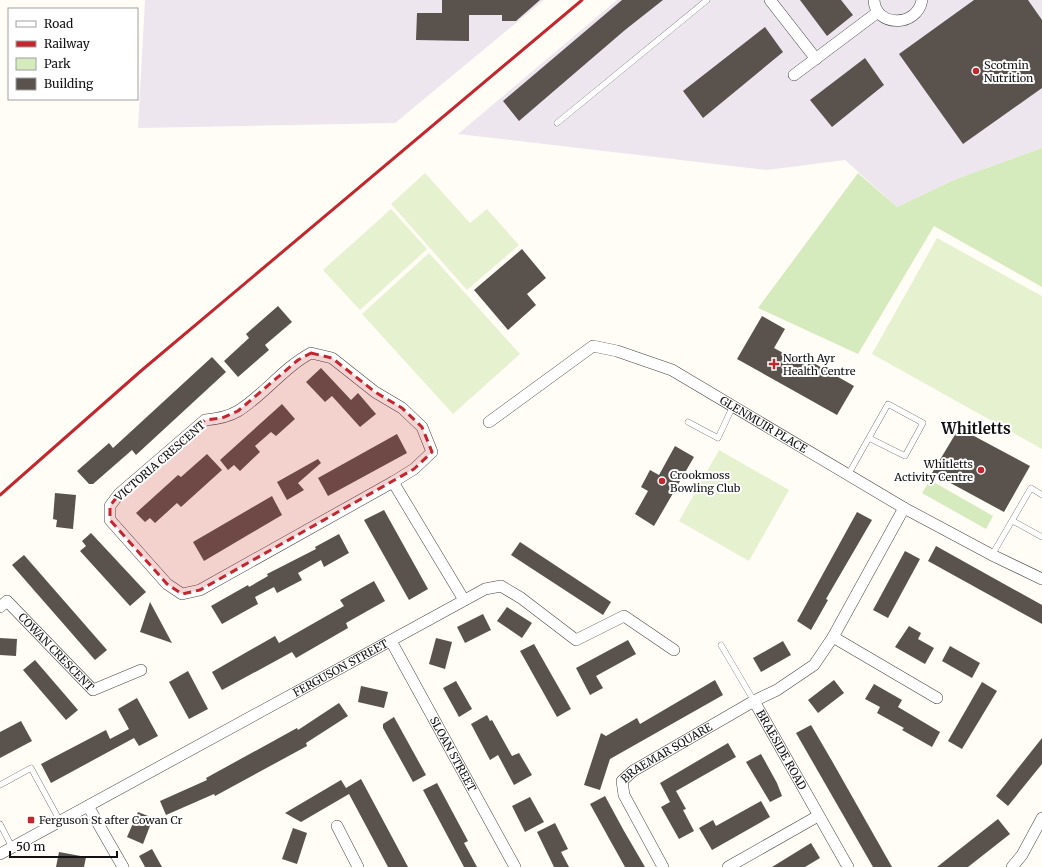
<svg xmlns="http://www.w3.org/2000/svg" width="1042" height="867" font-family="Merriweather,serif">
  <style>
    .industrial { fill: #eee6ef }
    .green { fill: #d5ebbd }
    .pitch { fill: #e6f2cf }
    .building { fill: #5a524d }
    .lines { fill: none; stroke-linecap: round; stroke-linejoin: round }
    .service-casing { stroke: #444; stroke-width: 6 }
    .minor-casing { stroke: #444; stroke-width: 12 }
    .service { stroke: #fff; stroke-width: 5.5 }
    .minor { stroke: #fff; stroke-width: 11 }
    .rail { stroke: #c4262e; stroke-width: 3 }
    .marked { fill: #c4262e; fill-opacity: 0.2; stroke: #c4262e; stroke-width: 3; stroke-dasharray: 8 5; stroke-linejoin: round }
    .poi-dot { fill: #c4262e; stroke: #fff; stroke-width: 1.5 }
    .labels { text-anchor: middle; stroke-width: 4; stroke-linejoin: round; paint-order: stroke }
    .poi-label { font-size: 11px; fill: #111; stroke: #fff; text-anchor: start }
    .street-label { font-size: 11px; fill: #111; stroke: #fff }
    .district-label { font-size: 15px; font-weight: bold; fill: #111; stroke: #fff }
  </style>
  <rect width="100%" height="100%" fill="#fffdf5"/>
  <g class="industrial">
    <path d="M 145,0 L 544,0 L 395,123 L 138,128 Z"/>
    <path d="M 617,0 L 1042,0 L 1042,148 L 956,179 L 897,207 L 845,160 L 767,170 L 458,134 Z"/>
  </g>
  <g class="green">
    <path d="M 1042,148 L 1042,287 L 934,226 L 858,354 L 758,308 L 858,173 L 897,207 L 956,179 Z"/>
    <path d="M 930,480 L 993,516 L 986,529 L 922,493 Z"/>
  </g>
  <g class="pitch">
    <path d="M 425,173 L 470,223 L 487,209 L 519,245 L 467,290 L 391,204 Z"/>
    <path d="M 391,209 L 427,249 L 360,310 L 323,270 Z"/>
    <path d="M 937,238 L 1042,296 L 1042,449 L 872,354 Z"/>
    <path d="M 429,253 L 520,354 L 453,414 L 362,314 Z"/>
    <path d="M 719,450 L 789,490 L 749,561 L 679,521 Z"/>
  </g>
  <g class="building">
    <path d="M 442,0 L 540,0 L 516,21 L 502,21 L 502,15 L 469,15 L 469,41 L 416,40 L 417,13 L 442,13 Z"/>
    <path d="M 622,0 L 663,0 L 625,30 L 519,121 L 503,101 Z"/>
    <path d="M 800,0 L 841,0 L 853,15 L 827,36 Z"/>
    <path d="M 974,0 L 1028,0 L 1042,20 L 1042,88 L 963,144 L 899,54 Z"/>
    <path d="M 765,27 L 783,52 L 703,118 L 683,91 Z"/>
    <path d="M 865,58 L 884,85 L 832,127 L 810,100 Z"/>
    <path d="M 522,249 L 546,278 L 527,294 L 536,305 L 508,330 L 474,290 Z"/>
    <path d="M 278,306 L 292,322 L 265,345 L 269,350 L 238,377 L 224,361 L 249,338 L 246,334 Z"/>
    <path d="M 762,316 L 785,329 L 774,348 L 807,366 L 810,361 L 854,386 L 837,415 L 737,359 Z"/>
    <path d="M 212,357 L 226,372 L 136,455 L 132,450 L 93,484 L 89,484 L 77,471 L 109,443 L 113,448 Z"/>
    <path d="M 321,368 L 351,400 L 358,393 L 376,414 L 360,427 L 332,396 L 325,402 L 306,382 Z"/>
    <path d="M 282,404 L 295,419 L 276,436 L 271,432 L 255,446 L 260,452 L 240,471 L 234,465 L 228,470 L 220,460 Z"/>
    <path d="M 959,428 L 1030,466 L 1004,512 L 932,473 Z"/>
    <path d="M 397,434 L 407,453 L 328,496 L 318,478 Z"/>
    <path d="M 675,446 L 694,457 L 654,526 L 635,514 L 648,491 L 641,487 L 650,470 L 659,475 Z"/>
    <path d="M 207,454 L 222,470 L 181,507 L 177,503 L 155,523 L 150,518 L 145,522 L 136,513 L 178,475 L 181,477 Z"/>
    <path d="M 318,459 L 321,463 L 298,483 L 304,490 L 287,500 L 277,482 Z"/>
    <path d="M 55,493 L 76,495 L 73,529 L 56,527 L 57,520 L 53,519 Z"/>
    <path d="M 272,496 L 282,515 L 204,561 L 193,542 Z"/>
    <path d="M 384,510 L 428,589 L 409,600 L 364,520 Z"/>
    <path d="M 857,512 L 872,520 L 826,599 L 828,600 L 811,630 L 797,621 Z"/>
    <path d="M 91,533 L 146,592 L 130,606 L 80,551 L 86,546 L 82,541 Z"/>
    <path d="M 339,534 L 349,553 L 324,567 L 321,560 L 298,573 L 302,580 L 277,593 L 274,587 L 255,597 L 258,604 L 222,624 L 211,606 L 248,585 L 249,587 L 268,576 L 267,574 L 316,549 L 315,547 Z"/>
    <path d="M 520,542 L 611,602 L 603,615 L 511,555 Z"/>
    <path d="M 936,546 L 1042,605 L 1042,624 L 928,561 Z"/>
    <path d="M 905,551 L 920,559 L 888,618 L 873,610 Z"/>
    <path d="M 24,555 L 107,650 L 95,660 L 12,565 Z"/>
    <path d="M 374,581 L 385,601 L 346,623 L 348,628 L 296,658 L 292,652 L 222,690 L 212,672 L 275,636 L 279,643 L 344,606 L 340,600 Z"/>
    <path d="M 150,602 L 172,643 L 140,632 Z"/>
    <path d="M 507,607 L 532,623 L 522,638 L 497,621 Z"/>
    <path d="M 483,614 L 491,630 L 465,643 L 457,627 Z"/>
    <path d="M 909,626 L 921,633 L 918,639 L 934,648 L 925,664 L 895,647 Z"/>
    <path d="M 0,638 L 17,639 L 16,656 L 0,655 Z"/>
    <path d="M 436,638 L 452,642 L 445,669 L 429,664 Z"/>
    <path d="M 628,640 L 636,654 L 596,676 L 603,688 L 590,695 L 576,668 Z"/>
    <path d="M 783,641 L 791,655 L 761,672 L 753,658 Z"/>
    <path d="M 534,644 L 571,709 L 557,717 L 520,651 Z"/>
    <path d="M 950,646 L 980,663 L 972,678 L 942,661 Z"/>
    <path d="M 35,660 L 78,710 L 66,720 L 23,670 Z"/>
    <path d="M 188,671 L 208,709 L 189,719 L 169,682 Z"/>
    <path d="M 715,680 L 723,695 L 610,759 L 600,790 L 584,785 L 601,733 L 606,736 L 637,718 L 640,724 Z"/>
    <path d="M 834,680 L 844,693 L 818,713 L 808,700 Z"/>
    <path d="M 456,681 L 472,709 L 459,717 L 443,688 Z"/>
    <path d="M 982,682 L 997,691 L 962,749 L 948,741 Z"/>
    <path d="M 874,684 L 902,700 L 898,707 L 940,732 L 932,747 L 902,730 L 904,728 L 877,713 L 880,707 L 865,699 Z"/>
    <path d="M 361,686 L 388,692 L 384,708 L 358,702 Z"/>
    <path d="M 137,698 L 158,736 L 139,746 L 134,738 L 51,783 L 41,764 L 106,730 L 110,739 L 129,729 L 118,709 Z"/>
    <path d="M 339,703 L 348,716 L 306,743 L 307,746 L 215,796 L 214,794 L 166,815 L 160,801 L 207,780 L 206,778 L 297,728 L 298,730 Z"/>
    <path d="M 487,715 L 490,721 L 492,720 L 512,756 L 519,753 L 532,775 L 514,785 L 498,755 L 490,760 L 471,724 Z"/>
    <path d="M 394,717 L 426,775 L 413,782 L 383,728 L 383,724 Z"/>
    <path d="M 21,721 L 32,741 L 0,758 L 0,732 Z"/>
    <path d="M 811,725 L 832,761 L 892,867 L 873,867 L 796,733 Z"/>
    <path d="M 1042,738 L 1042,764 L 1008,806 L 996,796 Z"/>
    <path d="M 728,743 L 736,757 L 676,791 L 686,809 L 683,810 L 694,831 L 679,839 L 661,807 L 670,802 L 660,783 Z"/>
    <path d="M 761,754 L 777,783 L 782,796 L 770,802 L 746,762 Z"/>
    <path d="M 361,779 L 408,867 L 388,867 L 349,794 L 301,822 L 285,813 L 341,780 L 346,788 Z"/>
    <path d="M 437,783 L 468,841 L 464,843 L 477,867 L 464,867 L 423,790 Z"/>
    <path d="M 605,796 L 624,831 L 645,867 L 625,867 L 611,842 L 590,804 Z"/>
    <path d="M 530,797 L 544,822 L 525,832 L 512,806 Z"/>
    <path d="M 761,801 L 770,817 L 712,850 L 699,828 L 713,820 L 716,826 Z"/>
    <path d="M 138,812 L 153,818 L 143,844 L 127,837 Z"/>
    <path d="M 998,819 L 1010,834 L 968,867 L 937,867 Z"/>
    <path d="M 555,823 L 568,849 L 561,852 L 569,867 L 554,867 L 537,832 Z"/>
    <path d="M 293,828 L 307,833 L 297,864 L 282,859 Z"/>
    <path d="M 811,843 L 820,858 L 805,867 L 772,867 Z"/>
    <path d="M 152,849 L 162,867 L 145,867 L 139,856 Z"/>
    <path d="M 59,852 L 86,857 L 84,867 L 56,867 Z"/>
  </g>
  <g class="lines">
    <g class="service-casing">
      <g id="service">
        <path d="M 557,123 L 707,0"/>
        <path d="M 688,422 L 718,438 L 733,406"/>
        <path d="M 848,475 L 888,404 L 923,423 L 905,456 L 869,438"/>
        <path d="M 1013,521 L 1042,537"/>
        <path d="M 992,555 L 1031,488 L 1042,495"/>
        <path d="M 721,645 L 754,701"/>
        <path d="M 0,785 L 31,768 L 60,821"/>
        <path d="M 0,824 L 12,847"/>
      </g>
    </g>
    <g class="minor-casing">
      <g id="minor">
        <path d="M 770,0 L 816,59"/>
        <path d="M 874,0 C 875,27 917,28 922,0"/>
        <path d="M 794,75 L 878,12"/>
        <path d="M 311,353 L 332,358 L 375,392 L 402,408 L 422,427 L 432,452 L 414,469 L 393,482 L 200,590 L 182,594 L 167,584 L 110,520 L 110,506 L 119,494 L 205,420 C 217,419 228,417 238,411 C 264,395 283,368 311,353 Z"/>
        <path id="s1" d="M 489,422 L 593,346 L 617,351 L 672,370 L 904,508 L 992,555 L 1042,579"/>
        <path d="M 393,482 L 464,600"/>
        <path id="s2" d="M 0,607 L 7,601 L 93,690 L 141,670"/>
        <path d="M 833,637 L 937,698"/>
        <path id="s3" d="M 391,641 L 515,867"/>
        <path id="s4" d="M 754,701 L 848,867"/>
        <path d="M 88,806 L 123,867"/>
        <path d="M 337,826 L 358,867"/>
        <path id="s5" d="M 0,854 L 485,589 L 501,586 L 521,598 L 576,640 L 624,616 L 674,650"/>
        <path id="s6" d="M 663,867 L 624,795 L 622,781 L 633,771 L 754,701 L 777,690 L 814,665 L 833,637 L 904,508"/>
        <path d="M 728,867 L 818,816"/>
        <path d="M 1012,867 L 1022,855 L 1042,818"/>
      </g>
    </g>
    <use href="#service" class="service"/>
    <use href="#minor" class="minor"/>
    <path class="rail" d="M 0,495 L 142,370 L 582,0"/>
  </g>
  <path class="marked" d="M 311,353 L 332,358 L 375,392 L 402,408 L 422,427 L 432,452 L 414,469 L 200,590 L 182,594 L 167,584 L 110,520 L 110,506 L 119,494 L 205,420 L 222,418 L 238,411 L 298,360 Z"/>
  <g class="poi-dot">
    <circle cx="976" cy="71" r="4"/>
    <path d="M772 358h4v4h4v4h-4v4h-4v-4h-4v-4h4z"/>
    <circle cx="981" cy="470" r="4"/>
    <circle cx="662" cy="481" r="4"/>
    <rect x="27" y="816" width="8" height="8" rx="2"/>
  </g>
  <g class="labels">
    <g class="poi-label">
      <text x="984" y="69">Scotmin<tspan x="984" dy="13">Nutrition</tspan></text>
      <text x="783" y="362">North Ayr<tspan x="783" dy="13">Health Centre</tspan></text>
      <text x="973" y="468" text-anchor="end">Whitletts<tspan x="973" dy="13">Activity Centre</tspan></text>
      <text x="670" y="479">Crookmoss<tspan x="670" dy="13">Bowling Club</tspan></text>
      <text x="39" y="824">Ferguson St after Cowan Cr</text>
    </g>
    <g class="street-label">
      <text dy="4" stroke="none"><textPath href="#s1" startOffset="318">GLENMUIR PLACE</textPath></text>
      <text transform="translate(160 461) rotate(-41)" y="4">VICTORIA CRESCENT</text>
      <text dy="4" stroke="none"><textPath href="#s2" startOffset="80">COWAN CRESCENT</textPath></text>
      <text dy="4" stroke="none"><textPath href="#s5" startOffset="388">FERGUSON STREET</textPath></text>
      <text dy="4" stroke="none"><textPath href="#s4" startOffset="56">BRAESIDE ROAD</textPath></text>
      <text dy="4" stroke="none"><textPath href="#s3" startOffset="129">SLOAN STREET</textPath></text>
      <text dy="4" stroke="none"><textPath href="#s6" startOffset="149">BRAEMAR SQUARE</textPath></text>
    </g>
    <g class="district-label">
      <text x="976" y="434">Whitletts</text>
    </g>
  </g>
  <rect x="8" y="8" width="130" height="92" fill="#ffffff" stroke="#a0a0a0"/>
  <rect x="16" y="21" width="20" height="6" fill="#ffffff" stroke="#a0a0a0"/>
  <text x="44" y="28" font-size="12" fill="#111111">Road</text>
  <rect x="16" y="41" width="20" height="6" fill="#c4262e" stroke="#a0a0a0"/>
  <text x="44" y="48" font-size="12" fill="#111111">Railway</text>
  <rect x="16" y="58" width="20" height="12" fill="#d5ebbd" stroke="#a0a0a0"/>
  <text x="44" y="68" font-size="12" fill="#111111">Park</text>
  <rect x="16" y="78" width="20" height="12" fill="#5a524d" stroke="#a0a0a0"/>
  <text x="44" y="88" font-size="12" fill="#111111">Building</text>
  <path d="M10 851v6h107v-6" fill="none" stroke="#111111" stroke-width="2"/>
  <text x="16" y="851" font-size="12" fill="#111111" stroke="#ffffff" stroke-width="3" paint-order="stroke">50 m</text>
</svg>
